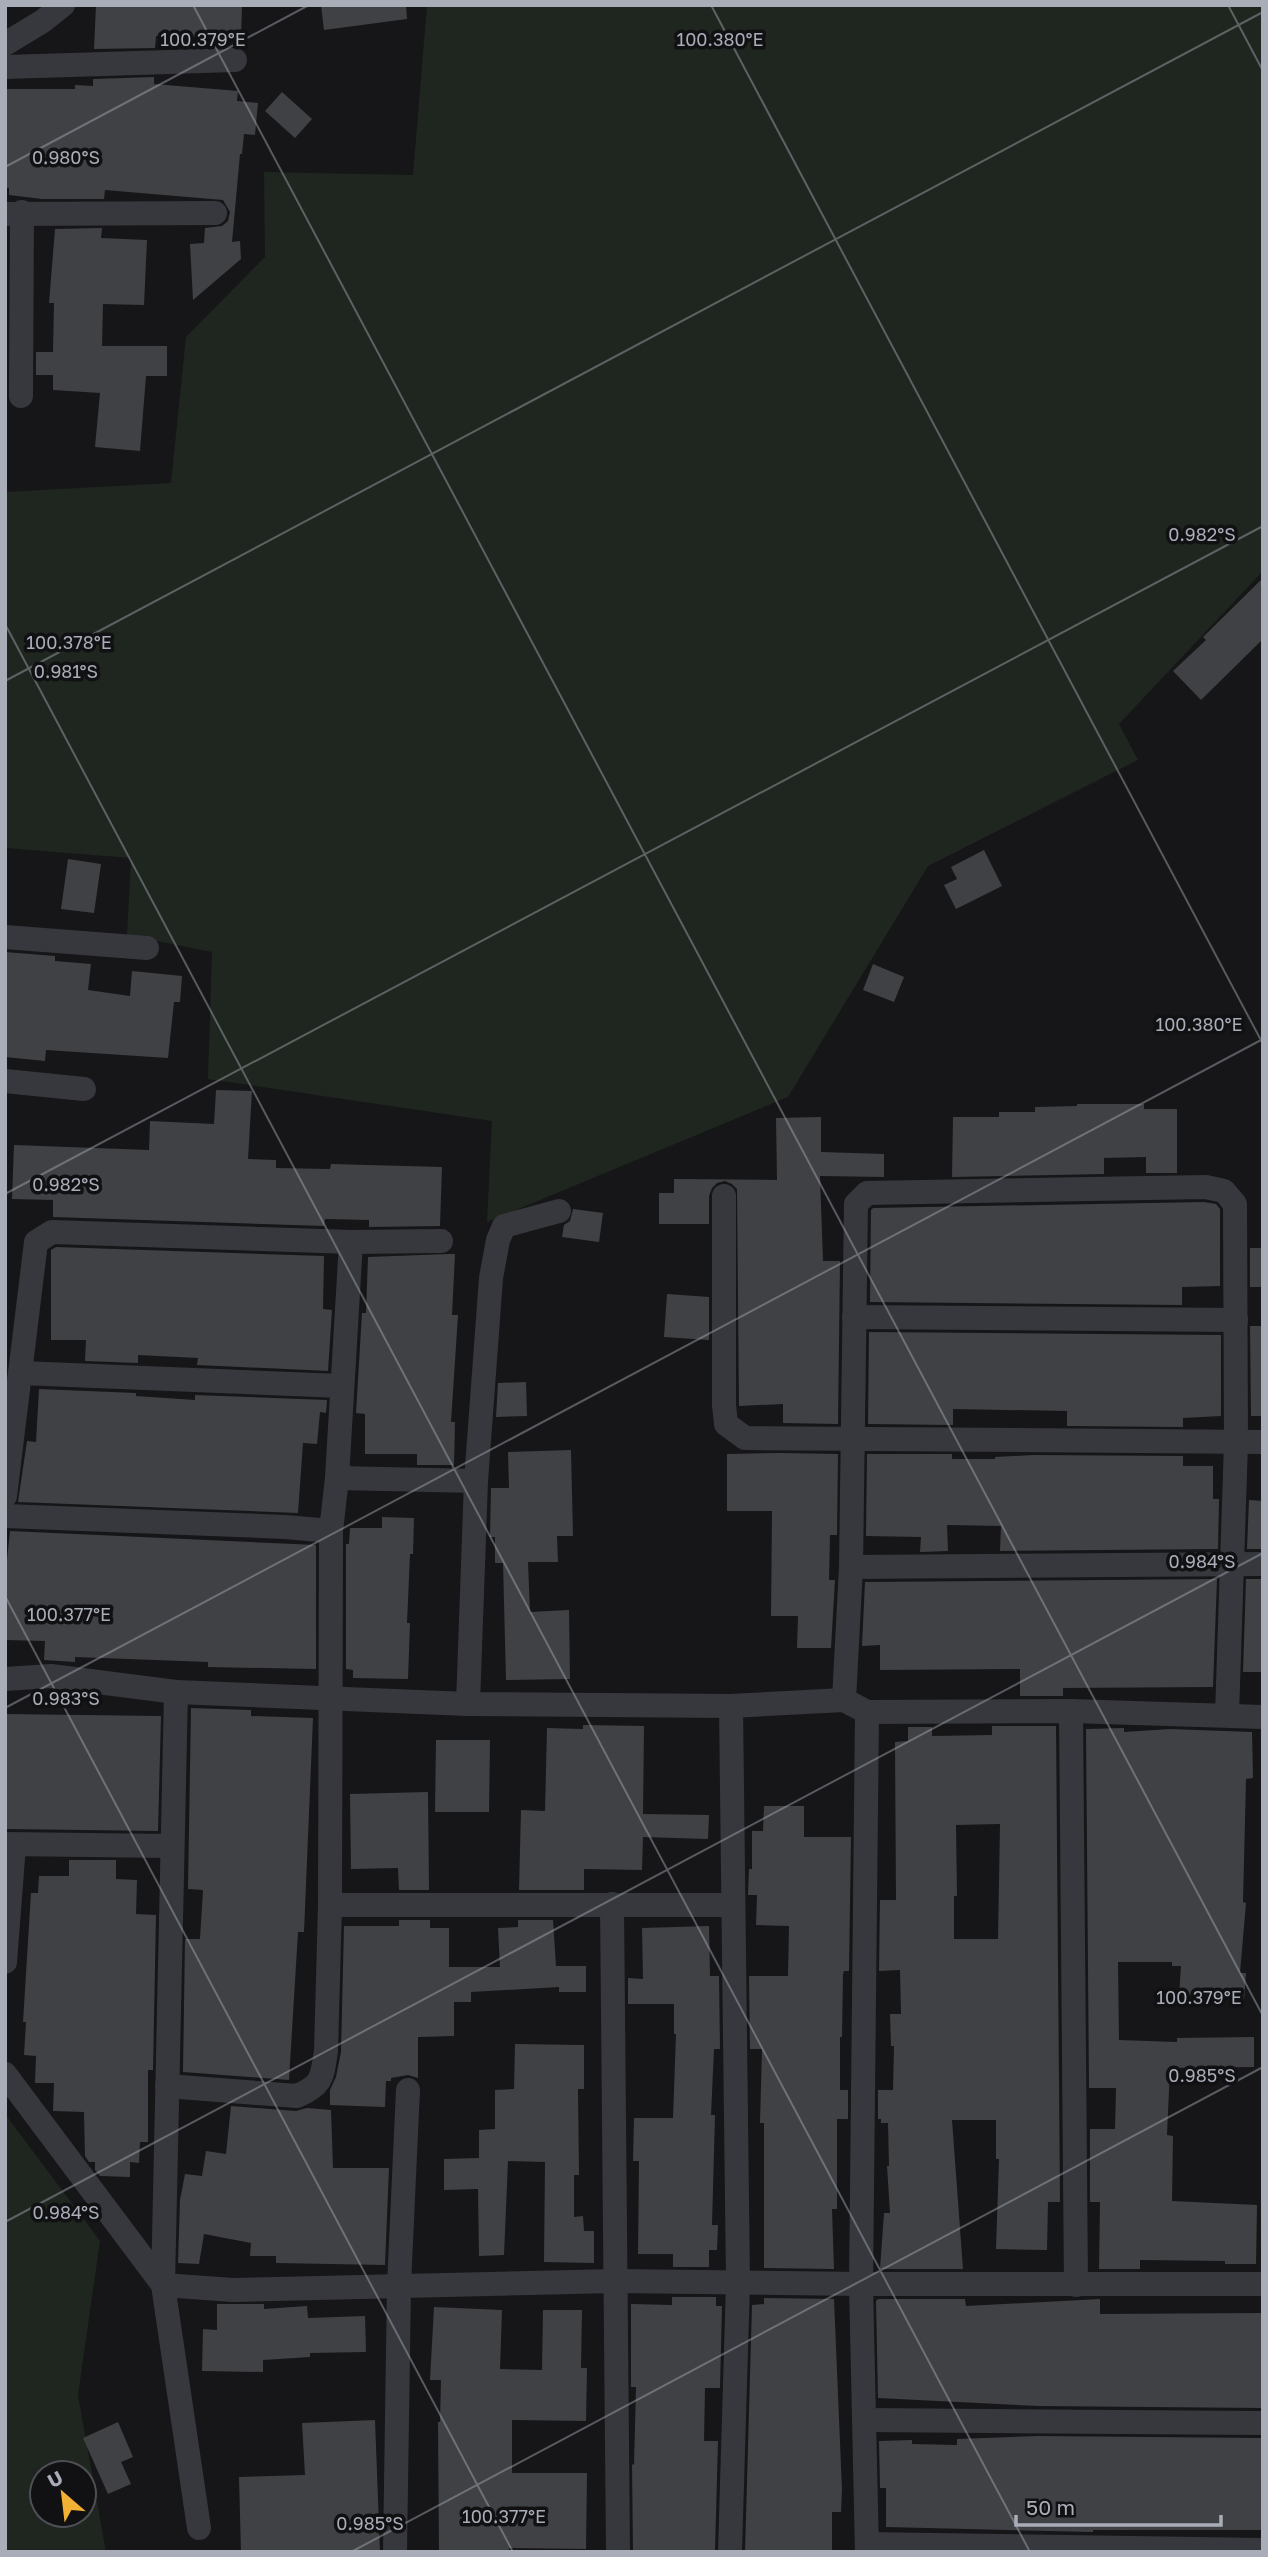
<svg xmlns="http://www.w3.org/2000/svg" width="1268" height="2557" font-family="'Golos Text',sans-serif">
  <style>
    .green { fill: #1e261f; fill-rule: evenodd }
    .building { fill: #404145; fill-rule: evenodd }
    .lines { fill: none; stroke-linecap: round; stroke-linejoin: round }
    .minor { stroke: #37383d; stroke-width: 24 }
    .ticks { fill: none; stroke: #a8adb8; stroke-width: 2; stroke-opacity: 0.45 }
    .ticks-label { font-size: 18px; text-anchor: middle; fill: #a8adb8; stroke: #111113; stroke-width: 7; stroke-linejoin: round; paint-order: stroke }
  </style>
  <rect width="100%" height="100%" fill="#161618"/>
  <g class="green">
    <path d="M 427,5 L 1263,5 L 1263,571 L 1119,724 L 1138,760 L 928,866 L 788,1097 L 487,1222 L 492,1121 L 208,1079 L 212,952 L 127,935 L 131,858 L 5,848 L 5,492 L 171,483 L 186,337 L 265,257 L 264,172 L 413,175 Z"/>
    <path d="M 5,2114 L 100,2241 L 78,2395 L 106,2552 L 5,2552 ZM 42,2473 L 84,2473 L 84,2515 L 42,2515 Z"/>
  </g>
  <g class="building">
    <path d="M 96,5 L 242,7 L 241,38 L 156,36 L 155,48 L 94,49 Z"/>
    <path d="M 321,5 L 406,5 L 407,19 L 324,30 Z"/>
    <path d="M 154,77 L 154,84 L 238,91 L 237,101 L 258,103 L 255,135 L 244,134 L 242,154 L 240,154 L 232,242 L 240,241 L 241,259 L 193,300 L 190,244 L 204,243 L 205,228 L 222,226 L 228,221 L 230,212 L 223,200 L 105,190 L 104,199 L 42,199 L 9,195 L 9,188 L 5,188 L 5,89 L 75,89 L 75,85 L 93,86 L 93,79 Z"/>
    <path d="M 282,92 L 312,119 L 295,138 L 265,111 Z"/>
    <path d="M 102,228 L 101,238 L 147,240 L 144,305 L 103,304 L 102,346 L 167,346 L 167,376 L 146,376 L 140,451 L 95,447 L 100,393 L 53,390 L 53,375 L 36,375 L 36,352 L 53,352 L 54,303 L 49,303 L 55,229 Z"/>
    <path d="M 1263,578 L 1263,639 L 1201,700 L 1173,671 L 1206,640 L 1203,637 Z"/>
    <path d="M 984,850 L 1002,886 L 956,909 L 944,885 L 957,879 L 951,867 Z"/>
    <path d="M 68,859 L 101,864 L 94,913 L 61,909 Z"/>
    <path d="M 5,952 L 55,956 L 55,961 L 91,964 L 88,990 L 130,996 L 132,971 L 182,976 L 180,1002 L 174,1002 L 168,1058 L 46,1050 L 45,1061 L 5,1057 Z"/>
    <path d="M 873,964 L 904,977 L 894,1002 L 863,990 Z"/>
    <path d="M 216,1090 L 252,1091 L 248,1159 L 276,1160 L 276,1168 L 330,1169 L 331,1164 L 442,1167 L 440,1226 L 369,1227 L 369,1220 L 325,1219 L 324,1226 L 53,1217 L 53,1200 L 12,1199 L 14,1145 L 149,1150 L 150,1121 L 214,1124 Z"/>
    <path d="M 1077,1104 L 1144,1104 L 1144,1109 L 1177,1109 L 1177,1173 L 1146,1173 L 1146,1157 L 1104,1158 L 1104,1174 L 952,1177 L 953,1117 L 999,1117 L 999,1112 L 1035,1112 L 1035,1107 L 1077,1106 Z"/>
    <path d="M 821,1117 L 821,1152 L 884,1154 L 884,1177 L 820,1176 L 823,1261 L 840,1261 L 838,1424 L 783,1423 L 783,1404 L 739,1406 L 737,1189 L 732,1184 L 725,1181 L 717,1183 L 712,1188 L 709,1196 L 709,1224 L 659,1224 L 659,1193 L 674,1193 L 674,1179 L 777,1180 L 776,1118 Z"/>
    <path d="M 1204,1202 L 1216,1204 L 1220,1209 L 1220,1286 L 1182,1287 L 1182,1305 L 870,1302 L 871,1210 L 873,1208 Z"/>
    <path d="M 573,1209 L 603,1213 L 599,1242 L 562,1237 L 564,1225 L 570,1221 Z"/>
    <path d="M 56,1247 L 324,1256 L 323,1309 L 332,1310 L 328,1371 L 197,1365 L 198,1358 L 138,1355 L 138,1363 L 85,1361 L 86,1340 L 51,1340 L 51,1250 Z"/>
    <rect x="1250" y="1248" width="13" height="39"/>
    <path d="M 448,1254 L 455,1254 L 452,1315 L 458,1315 L 451,1422 L 455,1422 L 454,1465 L 417,1465 L 417,1454 L 365,1454 L 365,1414 L 356,1413 L 362,1313 L 366,1313 L 368,1257 Z"/>
    <path d="M 667,1294 L 709,1297 L 709,1340 L 664,1337 Z"/>
    <path d="M 1250,1326 L 1263,1326 L 1263,1416 L 1251,1416 Z"/>
    <path d="M 869,1332 L 1221,1335 L 1221,1416 L 1183,1418 L 1183,1427 L 1067,1426 L 1067,1411 L 953,1409 L 953,1425 L 868,1424 Z"/>
    <path d="M 526,1382 L 527,1416 L 496,1417 L 498,1383 Z"/>
    <path d="M 39,1389 L 136,1393 L 136,1396 L 195,1400 L 195,1395 L 327,1400 L 326,1413 L 320,1412 L 317,1444 L 303,1443 L 298,1513 L 18,1502 L 27,1441 L 36,1442 Z"/>
    <path d="M 571,1450 L 573,1536 L 557,1536 L 558,1562 L 528,1562 L 530,1612 L 569,1610 L 570,1679 L 506,1680 L 503,1563 L 495,1563 L 495,1537 L 490,1537 L 491,1488 L 509,1488 L 508,1452 Z"/>
    <path d="M 782,1453 L 838,1454 L 837,1535 L 830,1535 L 829,1580 L 835,1580 L 831,1648 L 797,1648 L 798,1616 L 771,1616 L 772,1511 L 727,1511 L 727,1454 Z"/>
    <path d="M 867,1454 L 952,1454 L 952,1459 L 995,1459 L 995,1457 L 1033,1455 L 1183,1456 L 1183,1466 L 1213,1466 L 1213,1499 L 1219,1499 L 1218,1549 L 1000,1551 L 1001,1526 L 947,1525 L 948,1551 L 920,1552 L 921,1537 L 866,1536 Z"/>
    <path d="M 1249,1500 L 1263,1501 L 1263,1549 L 1247,1549 Z"/>
    <path d="M 382,1517 L 414,1518 L 413,1554 L 410,1554 L 407,1623 L 410,1623 L 408,1679 L 353,1678 L 353,1670 L 346,1669 L 346,1544 L 349,1544 L 350,1528 L 382,1528 Z"/>
    <path d="M 10,1531 L 316,1545 L 316,1669 L 208,1667 L 208,1662 L 75,1657 L 75,1662 L 44,1660 L 45,1641 L 5,1640 L 5,1579 Z"/>
    <path d="M 1217,1579 L 1213,1687 L 1063,1688 L 1063,1696 L 1020,1696 L 1020,1669 L 880,1670 L 880,1645 L 862,1646 L 865,1582 Z"/>
    <path d="M 1246,1579 L 1263,1579 L 1263,1672 L 1243,1672 Z"/>
    <path d="M 191,1708 L 251,1710 L 251,1716 L 313,1718 L 304,1932 L 298,1932 L 289,2080 L 183,2072 L 185,1939 L 200,1939 L 203,1890 L 188,1889 Z"/>
    <path d="M 6,1714 L 161,1716 L 158,1831 L 5,1829 Z"/>
    <path d="M 583,1725 L 644,1726 L 643,1814 L 709,1815 L 708,1839 L 643,1837 L 642,1870 L 584,1869 L 584,1890 L 519,1890 L 521,1810 L 545,1811 L 547,1728 L 583,1729 Z"/>
    <path d="M 992,1726 L 1056,1726 L 1060,2202 L 1048,2202 L 1047,2250 L 996,2249 L 999,2159 L 996,2159 L 996,2120 L 952,2120 L 963,2269 L 880,2269 L 884,2213 L 890,2213 L 887,2166 L 889,2166 L 888,2123 L 881,2123 L 881,2119 L 878,2119 L 878,2090 L 893,2090 L 894,2046 L 891,2046 L 890,2014 L 901,2014 L 900,1970 L 879,1971 L 880,1900 L 896,1900 L 895,1742 L 908,1741 L 908,1727 L 932,1727 L 932,1736 L 992,1735 ZM 1000,1824 L 998,1939 L 954,1939 L 954,1896 L 957,1896 L 956,1825 Z"/>
    <path d="M 1124,1728 L 1124,1732 L 1170,1729 L 1252,1732 L 1253,1778 L 1246,1779 L 1243,1902 L 1246,1903 L 1240,1973 L 1246,1973 L 1244,1999 L 1179,1995 L 1181,1966 L 1172,1966 L 1172,1962 L 1118,1962 L 1119,2040 L 1177,2042 L 1177,2038 L 1254,2037 L 1254,2067 L 1170,2068 L 1167,2135 L 1173,2136 L 1172,2201 L 1257,2205 L 1256,2264 L 1225,2264 L 1225,2261 L 1140,2260 L 1140,2269 L 1099,2269 L 1100,2202 L 1090,2202 L 1090,2129 L 1115,2129 L 1116,2088 L 1089,2088 L 1086,1729 Z"/>
    <path d="M 436,1740 L 490,1740 L 489,1812 L 435,1812 Z"/>
    <path d="M 428,1792 L 429,1890 L 399,1890 L 398,1868 L 351,1869 L 350,1794 Z"/>
    <path d="M 764,1806 L 804,1806 L 804,1837 L 851,1837 L 849,1971 L 844,1971 L 843,1974 L 842,2037 L 840,2037 L 840,2090 L 848,2090 L 848,2119 L 837,2119 L 837,2209 L 832,2209 L 834,2269 L 764,2268 L 764,2123 L 760,2123 L 762,2049 L 750,2049 L 749,1976 L 788,1976 L 789,1926 L 756,1925 L 757,1895 L 748,1895 L 749,1869 L 752,1869 L 752,1831 L 763,1831 Z"/>
    <path d="M 69,1860 L 116,1860 L 116,1879 L 137,1880 L 136,1914 L 156,1915 L 153,2070 L 148,2070 L 148,2142 L 140,2142 L 139,2163 L 130,2162 L 130,2177 L 100,2176 L 95,2170 L 95,2162 L 89,2162 L 85,2156 L 84,2112 L 53,2111 L 54,2083 L 35,2083 L 36,2056 L 24,2055 L 26,2022 L 23,2022 L 31,1893 L 38,1893 L 39,1876 L 69,1876 Z"/>
    <path d="M 399,1920 L 430,1920 L 430,1928 L 449,1928 L 449,1967 L 500,1967 L 498,1928 L 518,1927 L 518,1920 L 553,1920 L 556,1966 L 586,1966 L 586,1992 L 559,1992 L 559,1987 L 471,1992 L 471,2002 L 454,2002 L 454,2036 L 418,2037 L 418,2078 L 408,2075 L 391,2078 L 391,2081 L 386,2081 L 385,2107 L 330,2105 L 330,2090 L 336,2077 L 341,2052 L 344,1926 L 399,1926 Z"/>
    <path d="M 709,1926 L 710,1976 L 719,1976 L 720,2049 L 714,2049 L 711,2115 L 715,2115 L 712,2225 L 718,2225 L 717,2250 L 709,2250 L 709,2267 L 673,2267 L 673,2254 L 638,2254 L 639,2161 L 633,2161 L 634,2118 L 673,2118 L 676,2034 L 674,2034 L 674,2004 L 628,2004 L 628,1978 L 643,1979 L 642,1928 Z"/>
    <path d="M 515,2044 L 584,2045 L 584,2089 L 578,2089 L 579,2175 L 574,2175 L 574,2217 L 583,2216 L 584,2231 L 594,2231 L 594,2263 L 544,2262 L 545,2162 L 508,2161 L 504,2255 L 479,2256 L 478,2189 L 444,2190 L 444,2159 L 479,2158 L 479,2130 L 495,2129 L 495,2090 L 514,2089 Z"/>
    <path d="M 231,2106 L 296,2111 L 307,2108 L 331,2110 L 333,2168 L 389,2168 L 385,2265 L 276,2263 L 276,2256 L 250,2256 L 251,2243 L 204,2234 L 199,2264 L 178,2263 L 180,2200 L 185,2174 L 202,2176 L 206,2151 L 226,2154 Z"/>
    <path d="M 672,2297 L 716,2297 L 716,2306 L 722,2306 L 720,2388 L 705,2388 L 704,2441 L 718,2441 L 715,2552 L 633,2552 L 632,2464 L 634,2465 L 636,2387 L 631,2387 L 631,2304 L 672,2305 Z"/>
    <path d="M 764,2298 L 834,2299 L 842,2490 L 841,2512 L 832,2512 L 832,2552 L 745,2552 L 752,2305 L 764,2304 Z"/>
    <path d="M 878,2299 L 965,2299 L 966,2306 L 1100,2299 L 1100,2314 L 1263,2313 L 1263,2408 L 1038,2406 L 878,2398 L 876,2301 Z"/>
    <path d="M 217,2304 L 264,2304 L 264,2309 L 307,2306 L 308,2318 L 365,2316 L 366,2352 L 310,2353 L 310,2357 L 263,2360 L 263,2372 L 202,2371 L 203,2329 L 217,2330 Z"/>
    <path d="M 434,2307 L 502,2310 L 500,2369 L 542,2370 L 543,2310 L 582,2310 L 581,2368 L 587,2368 L 586,2421 L 512,2420 L 512,2473 L 587,2473 L 586,2549 L 509,2548 L 509,2552 L 439,2552 L 438,2422 L 440,2422 L 441,2380 L 430,2380 Z"/>
    <path d="M 375,2420 L 380,2552 L 241,2552 L 239,2477 L 305,2475 L 302,2423 Z"/>
    <path d="M 118,2422 L 133,2457 L 121,2462 L 131,2484 L 108,2494 L 83,2438 Z"/>
    <path d="M 1037,2436 L 1263,2438 L 1263,2530 L 1093,2530 L 1093,2532 L 886,2527 L 886,2488 L 880,2488 L 879,2441 L 912,2440 L 912,2444 L 957,2445 L 957,2439 Z"/>
  </g>
  <g class="lines">
    <g class="minor">
      <path d="M 5,44 L 43,21 L 63,5"/>
      <path d="M 5,67 L 235,60"/>
      <path d="M 5,214 L 215,213"/>
      <path d="M 21,396 L 22,212"/>
      <path d="M 5,937 L 147,948"/>
      <path d="M 5,1081 L 84,1089"/>
      <path d="M 724,1196 L 724,1405 L 726,1424 L 745,1438 L 1263,1442"/>
      <path d="M 854,1317 L 1236,1320"/>
      <path d="M 21,1373 L 341,1386"/>
      <path d="M 337,1478 L 476,1481 L 491,1278 L 498,1240 L 504,1226 L 559,1211"/>
      <path d="M 5,1496 L 36,1242 L 52,1232 L 351,1242 L 441,1241"/>
      <path d="M 5,1516 L 285,1527 L 331,1531"/>
      <path d="M 851,1567 L 1263,1564"/>
      <path d="M 5,1679 L 51,1676 L 176,1692 L 468,1704 L 731,1706 L 844,1700 L 867,1712 L 1071,1711 L 1263,1717"/>
      <path d="M 176,1692 L 163,2285 L 233,2290 L 614,2281 L 861,2284 L 1263,2284"/>
      <path d="M 844,1700 L 851,1567 L 856,1204 L 867,1193 L 1206,1187 L 1224,1191 L 1235,1204 L 1236,1443 L 1227,1715"/>
      <path d="M 468,1704 L 476,1481"/>
      <path d="M 1071,1711 L 1076,2285"/>
      <path d="M 867,1712 L 861,2284 L 867,2552"/>
      <path d="M 5,1844 L 171,1846"/>
      <path d="M 612,1904 L 618,2552"/>
      <path d="M 330,1905 L 733,1905"/>
      <path d="M 5,1962 L 14,1845"/>
      <path d="M 5,2074 L 163,2285 L 199,2528"/>
      <path d="M 167,2086 L 297,2096 C 323,2085 322,2077 326,2051 L 330,1905 L 331,1531 L 337,1478 L 351,1242"/>
      <path d="M 864,2420 L 1263,2423"/>
      <path d="M 867,2544 L 1263,2550"/>
      <path d="M 395,2552 L 399,2285 L 408,2090"/>
      <path d="M 730,2552 L 738,2283 L 731,1706"/>
    </g>
  </g>
  <path class="ticks" d="M 193,5 L 1263,2016M 711,5 L 1263,1044M 1228,5 L 1263,71M 5,167 L 309,5M 5,624 L 1030,2552M 5,681 L 1263,12M 5,1194 L 1263,526M 5,1596 L 513,2552M 5,1708 L 1263,1039M 5,2222 L 1263,1553M 351,2552 L 1263,2067"/>
  <g class="ticks-label">
    <text x="203" y="46">100.379°E</text>
    <text x="720" y="46">100.380°E</text>
    <text x="66" y="164">0.980°S</text>
    <text x="1202" y="541">0.982°S</text>
    <text x="69" y="649">100.378°E</text>
    <text x="66" y="678">0.981°S</text>
    <text x="1199" y="1031">100.380°E</text>
    <text x="66" y="1191">0.982°S</text>
    <text x="1202" y="1568">0.984°S</text>
    <text x="69" y="1621">100.377°E</text>
    <text x="66" y="1705">0.983°S</text>
    <text x="1199" y="2004">100.379°E</text>
    <text x="1202" y="2082">0.985°S</text>
    <text x="66" y="2219">0.984°S</text>
    <text x="504" y="2523">100.377°E</text>
    <text x="370" y="2530">0.985°S</text>
  </g>
  <rect width="1268" height="2557" fill="none" stroke="#a8adb8" stroke-width="14"/>
  <g transform="translate(63 2494) rotate(332)"><circle r="33" fill="#111113" stroke="#4d4f55" stroke-width="2"/>
  <path d="M0-5L12 26L0 18L-12 26Z" fill="#f2b134"/>
  <text y="-10" font-size="19" font-weight="bold" text-anchor="middle" fill="#a8adb8">U</text>
  </g>
  <path d="M1016 2515v10h205v-10" fill="none" stroke="#a8adb8" stroke-width="3.5"/>
  <text x="1026" y="2515" font-size="21" fill="#a8adb8" stroke="#111113" stroke-width="5" paint-order="stroke">50 m</text>
</svg>
